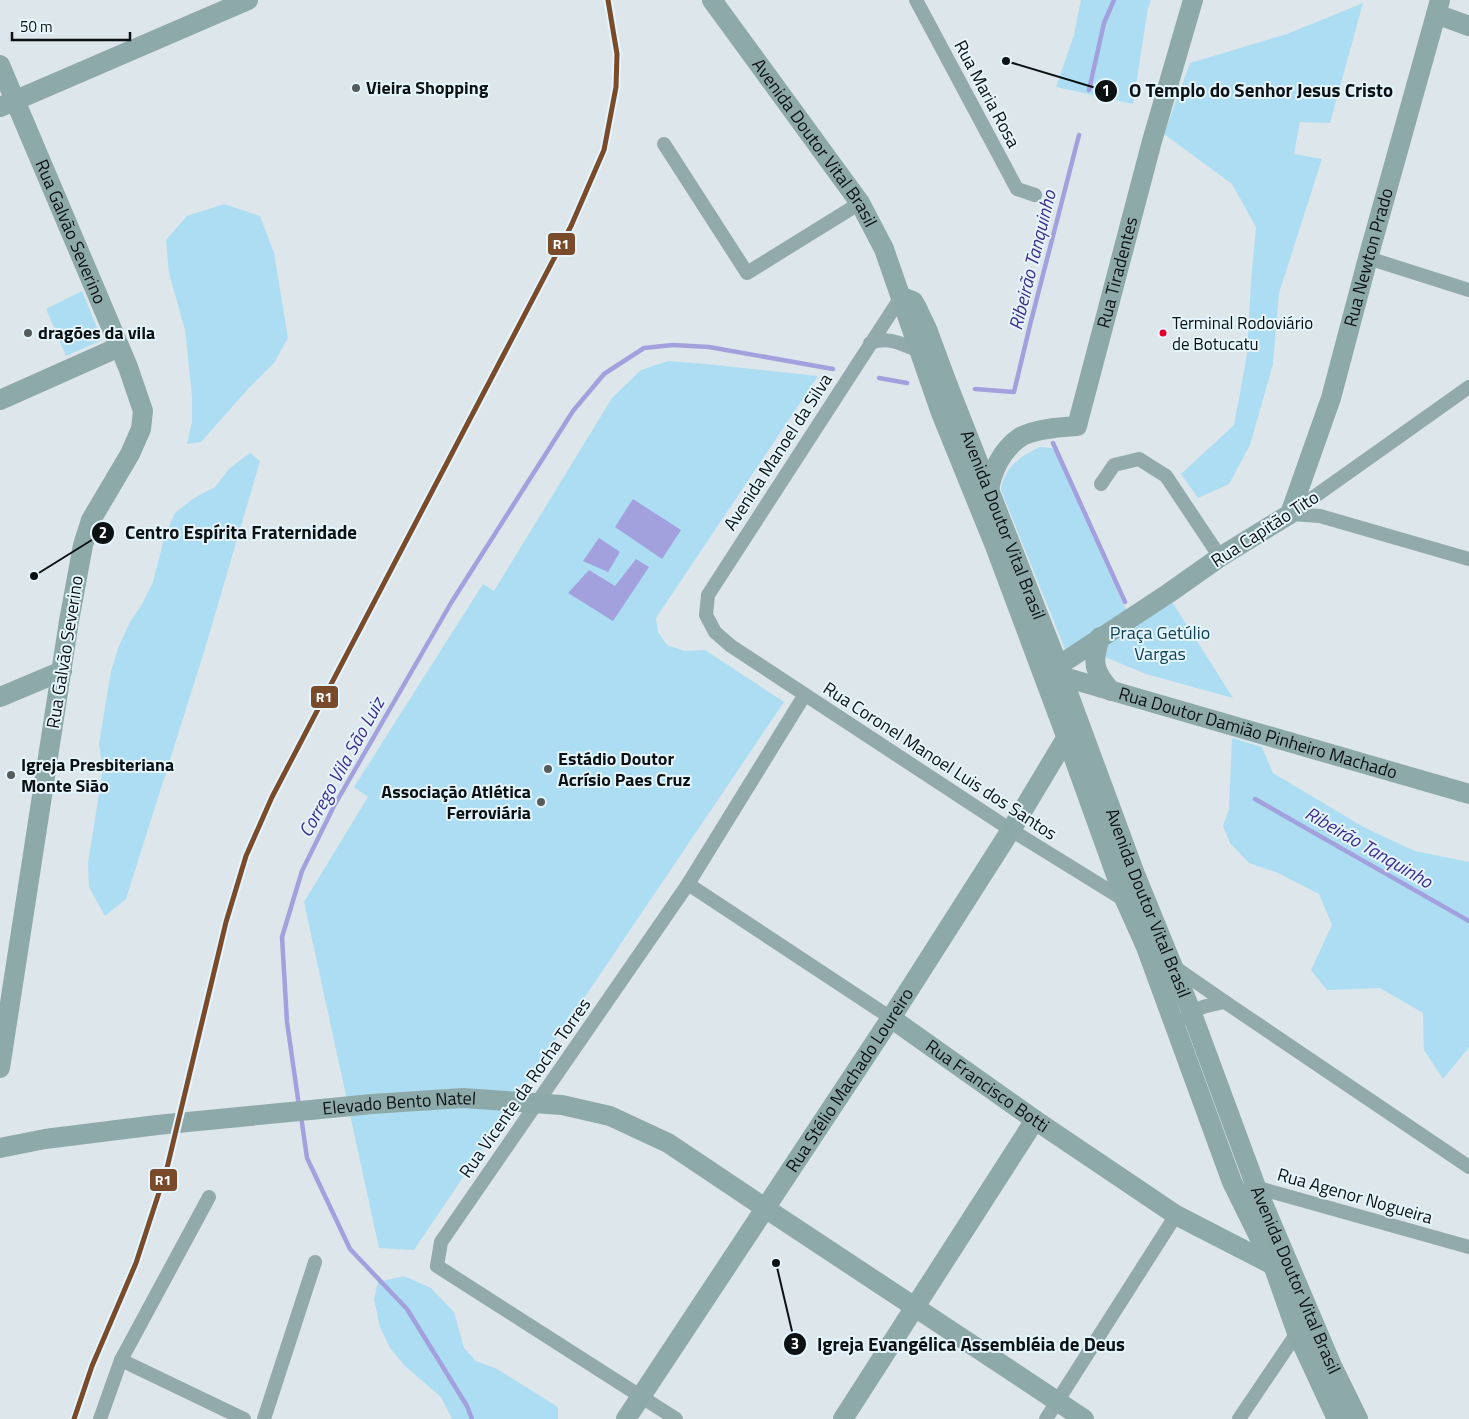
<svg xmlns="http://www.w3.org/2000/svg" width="1469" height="1419" font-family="'Titillium Web',sans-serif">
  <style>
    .green { fill: #adddf2 }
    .water { fill: #a3a1dd }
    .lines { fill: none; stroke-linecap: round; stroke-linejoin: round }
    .stream { stroke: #a3a1dd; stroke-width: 4.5 }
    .street { stroke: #93aaad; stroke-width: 14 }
    .secondary { stroke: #8ea9aa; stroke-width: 20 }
    .rail-1-casing { stroke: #e5f5fd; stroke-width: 9 }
    .rail-1 { stroke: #7a4b2a; stroke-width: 5 }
    .poi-dot { fill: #555c5e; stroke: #e5f5fd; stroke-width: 2 }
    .bus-dot { fill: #e4002b; stroke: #e5f5fd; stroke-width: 2 }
    .labels { text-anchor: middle; stroke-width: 4; stroke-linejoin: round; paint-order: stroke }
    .bus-label { font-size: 17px; fill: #0c1113; stroke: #e5f5fd; text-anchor: start }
    .poi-label { font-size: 18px; font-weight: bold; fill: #0c1113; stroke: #e5f5fd; text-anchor: start }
    .street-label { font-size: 18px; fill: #0c1113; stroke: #e5f5fd }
    .park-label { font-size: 18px; fill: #104355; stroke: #e5f5fd }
    .water-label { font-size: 19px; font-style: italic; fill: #412e8e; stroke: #e5f5fd }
    .leader { fill: none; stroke: #0c1113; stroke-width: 2 }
    .callout-dot { fill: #0c1113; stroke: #e5f5fd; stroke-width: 2 }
    .mark-label { font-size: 15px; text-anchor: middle; font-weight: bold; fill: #fff }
    .callout-label { font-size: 19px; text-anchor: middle; font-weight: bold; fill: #0c1113; stroke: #e5f5fd; stroke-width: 4; stroke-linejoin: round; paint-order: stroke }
    .line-badge { stroke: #e5f5fd; stroke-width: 2 }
    .badge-label { font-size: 14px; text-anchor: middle; font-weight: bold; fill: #fff }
  </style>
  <rect width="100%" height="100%" fill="#dde6ea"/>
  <g class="green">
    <path d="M 1081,0 L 1151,0 L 1148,8 L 1133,104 L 1056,87 L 1074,35 Z"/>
    <path d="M 1363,3 L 1330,123 L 1300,122 L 1294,154 L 1322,159 L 1279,293 L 1273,364 L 1250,445 L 1229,484 L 1198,498 L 1181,474 L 1234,425 L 1247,355 L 1251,282 L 1256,227 L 1232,184 L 1164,134 L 1190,63 L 1287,34 Z"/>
    <path d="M 224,204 L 260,216 L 274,253 L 288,338 L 274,363 L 248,389 L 201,442 L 187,444 L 192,422 L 192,396 L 185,330 L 169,273 L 166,240 L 187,216 Z"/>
    <path d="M 82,291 L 102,340 L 66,356 L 46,309 Z"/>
    <path d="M 668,361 L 706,364 L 818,376 L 656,618 L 658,632 L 667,645 L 685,651 L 705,650 L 784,702 L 414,1250 L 379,1248 L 304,902 L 368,797 L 354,787 L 483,584 L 494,591 L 612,398 L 641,370 Z"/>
    <path d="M 1040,447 L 1052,448 L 1055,452 L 1123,604 L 1130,614 L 1067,651 L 1065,649 L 1001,490 C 1004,468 1020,456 1040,447 Z"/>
    <path d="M 250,453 L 260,461 L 204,652 L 126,899 L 105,916 L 89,887 L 88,863 L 103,769 L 99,744 L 111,671 L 119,646 L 129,624 L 142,604 L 153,582 L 165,535 L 175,513 L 194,498 L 215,487 L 229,469 Z"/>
    <path d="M 1169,597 L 1233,698 L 1146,674 L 1098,654 L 1133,623 Z"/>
    <path d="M 1232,738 L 1262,747 L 1273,773 L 1365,828 L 1415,851 L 1469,862 L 1469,1047 L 1443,1079 L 1424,1050 L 1423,1013 L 1380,988 L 1327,990 L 1311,970 L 1332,925 L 1319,894 L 1278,873 L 1249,863 L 1230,843 L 1223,826 L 1229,809 Z"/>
    <path d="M 404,1276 L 431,1288 L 454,1312 L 464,1348 L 476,1361 L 497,1369 L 558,1407 L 558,1419 L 452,1419 L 441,1397 L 405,1366 L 390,1348 L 380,1327 L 374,1299 L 378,1282 Z"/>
  </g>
  <g class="water">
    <path d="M 633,499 L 681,530 L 662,559 L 615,527 Z"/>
    <path d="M 599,538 L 620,552 L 608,572 L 583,561 Z"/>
    <path d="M 636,559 L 649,567 L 613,621 L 568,593 L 589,570 L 615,586 Z"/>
  </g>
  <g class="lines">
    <g class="stream">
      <path d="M 1089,90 L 1104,23 L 1114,0"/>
      <path d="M 879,378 L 907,383"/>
      <path d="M 975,389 L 1014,392 L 1030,325 L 1079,135"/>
      <path d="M 1053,443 L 1125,602"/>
      <path d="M 1255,799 L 1469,921"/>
      <path d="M 299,1106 L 287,1022 L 282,937 L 302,871 L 334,806 L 451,603 L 573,411 L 604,374 L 644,348 L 673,345 L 709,347 L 833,369"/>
      <path d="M 301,1116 L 307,1158 L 350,1249 L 407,1309 L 467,1406 L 472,1419"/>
    </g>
    <g class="street">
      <path d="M 916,0 L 1017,189 L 1035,195"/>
      <path d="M 664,144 L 747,273 L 860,203"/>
      <path d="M 1368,258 L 1469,290"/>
      <path d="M 901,297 L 708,595 L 706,615 L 715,632 L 731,646 L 1011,830 L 1126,901"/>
      <path d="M 870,343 C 889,336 902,344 919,351"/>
      <path d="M 1101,484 L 1114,465 L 1139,459 L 1166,476 L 1220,557"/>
      <path d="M 1290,514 L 1469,387"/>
      <path d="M 1290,514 L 1320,516 L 1469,559"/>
      <path d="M 688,884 L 891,1018"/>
      <path d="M 1173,966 L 1225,1002 L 1469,1167"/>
      <path d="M 1185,1018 C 1196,1007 1209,1005 1225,1002"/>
      <path d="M 1251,1186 L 1469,1247"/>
      <path d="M 121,1360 L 244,1419"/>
      <path d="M 100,1419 L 121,1360 L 209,1197"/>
      <path d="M 264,1419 L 315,1262"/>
      <path d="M 676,1419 L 437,1266 L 441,1242 L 688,884 L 804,696"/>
      <path d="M 1046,1419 L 1176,1215"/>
      <path d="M 1239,1419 L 1297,1333"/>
    </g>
    <g class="secondary">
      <path id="s1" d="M 712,0 L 860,203 L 884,249 L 941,413 L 995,546 L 1066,736 L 1125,900 L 1146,947 L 1232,1182 L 1273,1265 L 1297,1333 L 1337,1419"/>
      <path d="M 1436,14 L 1469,26"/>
      <path id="s2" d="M 0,65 L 128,367 L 143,411 L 141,429 L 130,454 L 91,520 L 83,545 L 69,621 L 0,1068"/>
      <path d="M 0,107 L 248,0"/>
      <path id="s3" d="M 905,298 L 913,301 L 917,308 L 927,329 L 947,383 L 1054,655 L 1135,874 L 1191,1011 L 1256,1187 L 1332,1366 L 1358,1419"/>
      <path d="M 0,400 L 119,347"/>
      <path id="s4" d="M 989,492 C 991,472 1002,450 1019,438 C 1032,429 1061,427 1077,426 L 1152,141 L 1193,0"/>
      <path d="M 1100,637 C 1092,663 1093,670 1111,691"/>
      <path id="s5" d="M 1050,675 L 1058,666 L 1169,593 L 1220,557 L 1290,514 L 1331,398 L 1368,258 L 1440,0"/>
      <path id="s6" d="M 1054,686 L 1063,679 L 1071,679 L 1469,794"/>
      <path d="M 0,697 L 62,671"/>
      <path id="s7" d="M 891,1018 L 1035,1120 L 1176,1215 L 1275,1266"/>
      <path id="s8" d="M 0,1148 L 45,1139 L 157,1125 L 372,1104 L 463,1098 L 562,1105 L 610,1116 L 668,1143 L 765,1208 L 1084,1419"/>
      <path id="s9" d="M 626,1419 L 891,1018 L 1011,830 L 1071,730"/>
      <path d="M 843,1419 L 1035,1120"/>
    </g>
    <g class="rail-1-casing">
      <path id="rail-1" d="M 74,1419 L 92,1366 L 136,1263 L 167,1168 L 226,922 L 246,856 L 272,797 L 571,226 L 604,150 L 616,87 L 617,54 L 608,0"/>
    </g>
    <use href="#rail-1" class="rail-1"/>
  </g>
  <g class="poi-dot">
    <circle cx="356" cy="88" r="5"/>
    <circle cx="28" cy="333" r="5"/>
    <circle cx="548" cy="769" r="5"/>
    <circle cx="11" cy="775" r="5"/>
    <circle cx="541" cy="802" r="5"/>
  </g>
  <circle class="bus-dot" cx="1163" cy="333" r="4.5"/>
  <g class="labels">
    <g class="bus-label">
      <text x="1172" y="329">Terminal Rodoviário<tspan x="1172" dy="21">de Botucatu</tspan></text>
    </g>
    <g class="poi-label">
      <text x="366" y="94">Vieira Shopping</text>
      <text x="38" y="339">dragões da vila</text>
      <text x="558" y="765">Estádio Doutor<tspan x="558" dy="21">Acrísio Paes Cruz</tspan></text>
      <text x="21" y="771">Igreja Presbiteriana<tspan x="21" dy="21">Monte Sião</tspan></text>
      <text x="531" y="798" text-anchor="end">Associação Atlética<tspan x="531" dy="21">Ferroviária</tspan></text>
    </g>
    <g class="street-label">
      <text transform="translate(987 94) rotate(62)" y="6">Rua Maria Rosa</text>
      <text dy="6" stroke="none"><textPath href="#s1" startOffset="176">Avenida Doutor Vital Brasil</textPath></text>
      <text dy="6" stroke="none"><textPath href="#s2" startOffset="181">Rua Galvão Severino</textPath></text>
      <text dy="6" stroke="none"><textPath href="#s5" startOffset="558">Rua Newton Prado</textPath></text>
      <text dy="6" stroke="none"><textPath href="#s4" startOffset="282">Rua Tiradentes</textPath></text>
      <text transform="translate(778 452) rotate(-57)" y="6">Avenida Manoel da Silva</text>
      <text dy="6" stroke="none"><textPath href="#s3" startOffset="250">Avenida Doutor Vital Brasil</textPath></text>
      <text transform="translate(1265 529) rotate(-33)" y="6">Rua Capitão Tito</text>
      <text transform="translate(65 652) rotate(-81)" y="6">Rua Galvão Severino</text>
      <text dy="6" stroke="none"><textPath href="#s6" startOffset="214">Rua Doutor Damião Pinheiro Machado</textPath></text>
      <text transform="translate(940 761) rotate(33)" y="6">Rua Coronel Manoel Luis dos Santos</text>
      <text dy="6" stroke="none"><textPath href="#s3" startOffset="655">Avenida Doutor Vital Brasil</textPath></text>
      <text dy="6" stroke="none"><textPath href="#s9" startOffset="406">Rua Stélio Machado Loureiro</textPath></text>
      <text dy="6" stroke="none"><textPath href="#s7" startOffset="118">Rua Francisco Botti</textPath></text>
      <text transform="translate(525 1088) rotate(-55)" y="6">Rua Vicente da Rocha Torres</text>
      <text dy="6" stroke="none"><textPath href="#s8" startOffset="402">Elevado Bento Natel</textPath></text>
      <text transform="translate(1355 1196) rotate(16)" y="6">Rua Agenor Nogueira</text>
      <text dy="6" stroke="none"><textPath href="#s3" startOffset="1060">Avenida Doutor Vital Brasil</textPath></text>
    </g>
    <g class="park-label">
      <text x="1160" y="639">Praça Getúlio<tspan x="1160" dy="21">Vargas</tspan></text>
    </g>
    <g class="water-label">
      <text transform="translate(1032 260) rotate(-76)" y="7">Ribeirão Tanquinho</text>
      <text transform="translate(341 767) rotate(-61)" y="7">Corrego Vila São Luiz</text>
      <text transform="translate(1369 847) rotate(30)" y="7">Ribeirão Tanquinho</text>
    </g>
  </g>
  <path class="leader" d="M1006 61L1106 91M34 576L103 533M776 1263L795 1344"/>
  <g class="callout-dot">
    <circle cx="1006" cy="61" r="5"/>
    <circle cx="34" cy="576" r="5"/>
    <circle cx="776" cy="1263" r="5"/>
    <circle cx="1106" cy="91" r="12"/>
    <circle cx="103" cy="533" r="12"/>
    <circle cx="795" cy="1344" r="12"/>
  </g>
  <g class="mark-label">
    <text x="1106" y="96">1</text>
    <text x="103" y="538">2</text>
    <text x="795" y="1349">3</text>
  </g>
  <g class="callout-label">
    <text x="1261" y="97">O Templo do Senhor Jesus Cristo</text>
    <text x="241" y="539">Centro Espírita Fraternidade</text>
    <text x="971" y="1351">Igreja Evangélica Assembléia de Deus</text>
  </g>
  <g class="line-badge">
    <rect x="547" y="232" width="29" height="24" rx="5" fill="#7a4b2a"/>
    <rect x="310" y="685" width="29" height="24" rx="5" fill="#7a4b2a"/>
    <rect x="149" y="1168" width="29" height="24" rx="5" fill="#7a4b2a"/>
  </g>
  <g class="badge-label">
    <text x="561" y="249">R1</text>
    <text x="324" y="702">R1</text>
    <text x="163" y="1185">R1</text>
  </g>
  <path d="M12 32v8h118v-8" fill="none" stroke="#0c1113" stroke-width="2.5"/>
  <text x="20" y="32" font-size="15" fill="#0c1113" stroke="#e5f5fd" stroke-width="4" paint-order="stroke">50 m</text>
</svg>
